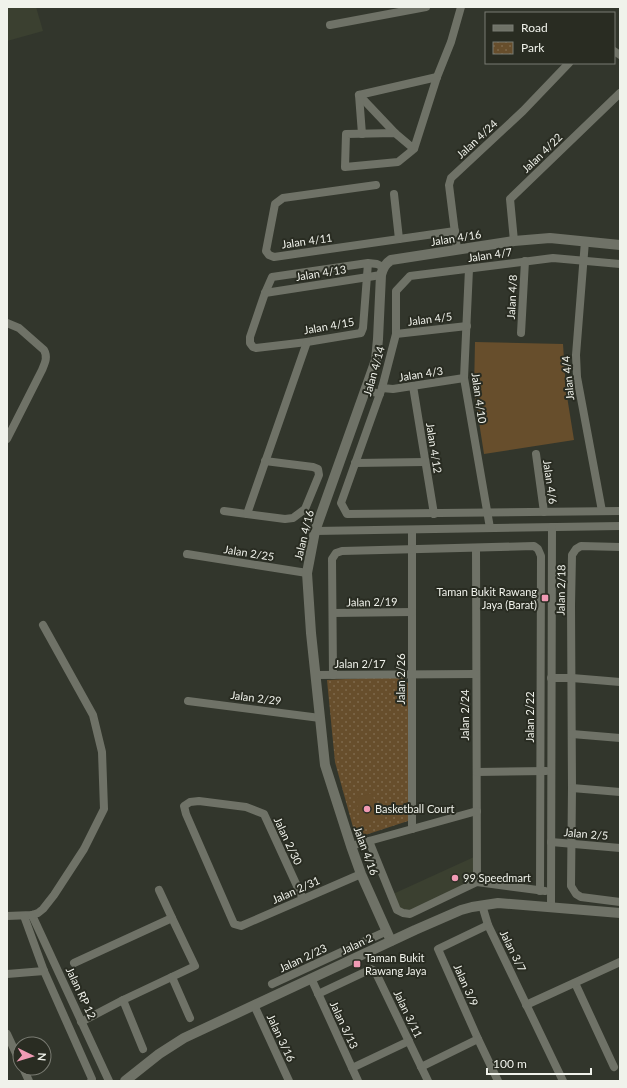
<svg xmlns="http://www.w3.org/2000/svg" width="627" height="1088" font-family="Lato,sans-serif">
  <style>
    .built { fill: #3b4030 }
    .park { fill: url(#park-dots) }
    .pitch { fill: #674e2c }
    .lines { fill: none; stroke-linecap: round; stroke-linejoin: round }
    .minor { stroke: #6f7267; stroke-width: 8 }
    .tertiary { stroke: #6f7267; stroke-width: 10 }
    .poi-dot { fill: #f09ab4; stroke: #292c22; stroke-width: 1.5 }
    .labels { text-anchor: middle; stroke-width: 4; stroke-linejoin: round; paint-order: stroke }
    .street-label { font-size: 11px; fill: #f0f2eb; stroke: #292c22 }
    .poi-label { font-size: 11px; fill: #f0f2eb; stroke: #292c22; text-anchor: start }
  </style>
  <defs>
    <pattern id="park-dots" width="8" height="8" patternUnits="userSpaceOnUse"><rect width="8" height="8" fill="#674e2c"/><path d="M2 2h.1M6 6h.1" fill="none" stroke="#7d684b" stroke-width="1.8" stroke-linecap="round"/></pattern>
  </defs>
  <rect width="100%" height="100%" fill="#32362c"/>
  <g class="built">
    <path d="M 7,7 L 36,7 L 43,31 L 7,41 Z"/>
    <path d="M 474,857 L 474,880 L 410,911 L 399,909 L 393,894 Z"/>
  </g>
  <path class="park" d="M 403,676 L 409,685 L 408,821 L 356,838 L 335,762 L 327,680 Z"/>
  <g class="pitch">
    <path d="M 475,342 L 563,344 L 566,390 L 574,440 L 484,454 L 474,390 Z"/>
    <path d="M 372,793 L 380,819 L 363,824 L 355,798 Z"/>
  </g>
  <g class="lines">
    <g class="minor">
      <path d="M 330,25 L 426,7"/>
      <path d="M 614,51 L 620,55"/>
      <path d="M 359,95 L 395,133"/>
      <path d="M 362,134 L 359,95 L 437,77"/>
      <path d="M 414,149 L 395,133 L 346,134 L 345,167 L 398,162 L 414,149 L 437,77 L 451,42 L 461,7"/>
      <path d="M 376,185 L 283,198 L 275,204 L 266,251 L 269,255 L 274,257 L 455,231"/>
      <path d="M 394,194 L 399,239"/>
      <path d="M 514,241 L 510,199 L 620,93"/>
      <path d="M 585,241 L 576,355 L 577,377 L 602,511"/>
      <path d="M 457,249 L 449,185 L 451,178 L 523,111 L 569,63"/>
      <path d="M 368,263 L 363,328 L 361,333 L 307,342 L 256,348 L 253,347 L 250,343 L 250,337 L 265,293 L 272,277 L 368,263 L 377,264 L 383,267"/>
      <path d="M 620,264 L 553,258 L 410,276 L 396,291 L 396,334 L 382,388 L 341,503 L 347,514 L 620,511"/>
      <path d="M 469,269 L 464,378 L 490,528"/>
      <path d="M 265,293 L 381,275"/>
      <path d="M 7,323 L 19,328 L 44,350 C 48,357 45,363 42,370 L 7,439"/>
      <path d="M 521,333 L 525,261"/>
      <path d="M 396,334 L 467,326"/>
      <path d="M 413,386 L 434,514"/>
      <path d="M 382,388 L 393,389 L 464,378"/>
      <path d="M 366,390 L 380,394"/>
      <path d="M 536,454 L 544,512"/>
      <path d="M 355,463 L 425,462"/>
      <path d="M 224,511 L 285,519 L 293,518 L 305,509 L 319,475 L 318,469 L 313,467 L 265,461"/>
      <path d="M 247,514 L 307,342"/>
      <path d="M 412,530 L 412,829"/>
      <path d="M 315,531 L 620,526"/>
      <path d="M 620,547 L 581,546 L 576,549 L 572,555 L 571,605 L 572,788 L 571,886 L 576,894 L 581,897 L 620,902"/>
      <path d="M 476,548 L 477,882"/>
      <path d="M 187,554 L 307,573"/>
      <path d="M 333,613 L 412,612"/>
      <path d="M 315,675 L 476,674"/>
      <path d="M 333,675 L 332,559 L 336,553 L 342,551 L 534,546 L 538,549 L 541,556 L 540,891"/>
      <path d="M 551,678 L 572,678 L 620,682"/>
      <path d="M 188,701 L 320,718"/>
      <path d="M 572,734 L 620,738"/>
      <path d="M 477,772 L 546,771"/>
      <path d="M 572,788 L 620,792"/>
      <path d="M 369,841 L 397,910 L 403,913 L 410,914 L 477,882 L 545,891"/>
      <path d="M 551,842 L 620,848"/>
      <path d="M 351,846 L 477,811"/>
      <path d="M 159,890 L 172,918"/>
      <path d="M 303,899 L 264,814 L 246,807 L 199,801 L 190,802 L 184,806 L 186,814 L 234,924 L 241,926 L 361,874"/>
      <path d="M 482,905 L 488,925 L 563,1081"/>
      <path d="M 551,907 L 552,527"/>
      <path d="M 32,915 L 109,1081"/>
      <path d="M 7,916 L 32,915 L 38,913 L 43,909 L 54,895 L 84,849 L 104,809 L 102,752 L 93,715 L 43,625"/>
      <path d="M 24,916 L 44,971 L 92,1079 L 91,1081"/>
      <path d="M 488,925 L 438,949 L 478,1039 L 498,1081"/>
      <path d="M 74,963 L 172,918 L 195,966 L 123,1000 L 81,1022"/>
      <path d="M 7,974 L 44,971"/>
      <path d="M 172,977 L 190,1018"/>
      <path d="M 311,978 L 358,1081"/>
      <path d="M 575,983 L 614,1067"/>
      <path d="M 272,984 L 387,931"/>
      <path d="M 318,994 L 369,970 L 371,969 L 375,971 L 428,1081"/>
      <path d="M 123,1000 L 143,1049"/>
      <path d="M 254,1005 L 289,1081"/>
      <path d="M 526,1005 L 620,962"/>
      <path d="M 7,1034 L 20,1062"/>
      <path d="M 421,1067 L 478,1039"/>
      <path d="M 23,1068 L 29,1081"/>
      <path d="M 352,1068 L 409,1041"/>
    </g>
    <g class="tertiary">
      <path d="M 391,941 L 361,874 L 351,846 L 325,765 L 311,633 L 307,573 L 315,531 L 376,360 L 378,339 L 381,275 C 383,268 385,264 391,260 L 514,241 L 550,238 L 620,245"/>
      <path d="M 125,1081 L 159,1054 L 184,1038 L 415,930 L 461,910 L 472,907 L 498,903 L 620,913"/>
    </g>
  </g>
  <g class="poi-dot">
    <rect x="541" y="594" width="8" height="8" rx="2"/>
    <circle cx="367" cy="809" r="4"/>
    <circle cx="455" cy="878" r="4"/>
    <rect x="353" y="960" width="8" height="8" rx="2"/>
  </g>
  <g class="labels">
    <g class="street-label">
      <text transform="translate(477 139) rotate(-43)" y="4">Jalan 4/24</text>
      <text transform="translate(542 153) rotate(-44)" y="4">Jalan 4/22</text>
      <text transform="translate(456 238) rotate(-9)" y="4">Jalan 4/16</text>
      <text transform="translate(307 241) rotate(-8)" y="4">Jalan 4/11</text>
      <text transform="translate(490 255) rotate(-8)" y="4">Jalan 4/7</text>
      <text transform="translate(321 273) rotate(-9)" y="4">Jalan 4/13</text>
      <text transform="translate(512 297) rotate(-87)" y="4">Jalan 4/8</text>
      <text transform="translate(430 319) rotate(-7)" y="4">Jalan 4/5</text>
      <text transform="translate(329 326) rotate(-10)" y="4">Jalan 4/15</text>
      <text transform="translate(374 371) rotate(-74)" y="4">Jalan 4/14</text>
      <text transform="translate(421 374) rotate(-9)" y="4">Jalan 4/3</text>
      <text transform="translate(568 378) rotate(-96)" y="4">Jalan 4/4</text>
      <text transform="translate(479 398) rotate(82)" y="4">Jalan 4/10</text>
      <text transform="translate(434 448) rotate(81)" y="4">Jalan 4/12</text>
      <text transform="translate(550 482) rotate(82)" y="4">Jalan 4/6</text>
      <text transform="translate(304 535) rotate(-76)" y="4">Jalan 4/16</text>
      <text transform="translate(249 553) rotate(9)" y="4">Jalan 2/25</text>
      <text transform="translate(561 590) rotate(-89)" y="4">Jalan 2/18</text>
      <text transform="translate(372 602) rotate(-1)" y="4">Jalan 2/19</text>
      <text x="360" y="668">Jalan 2/17</text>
      <text transform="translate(401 679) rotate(-90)" y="4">Jalan 2/26</text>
      <text transform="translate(256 698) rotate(7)" y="4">Jalan 2/29</text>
      <text transform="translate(465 715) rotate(-90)" y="4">Jalan 2/24</text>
      <text transform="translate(530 717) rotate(-90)" y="4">Jalan 2/22</text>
      <text transform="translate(586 834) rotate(5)" y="4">Jalan 2/5</text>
      <text transform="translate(288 841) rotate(65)" y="4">Jalan 2/30</text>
      <text transform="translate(366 851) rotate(70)" y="4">Jalan 4/16</text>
      <text transform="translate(296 890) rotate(-24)" y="4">Jalan 2/31</text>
      <text transform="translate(357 944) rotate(-25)" y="4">Jalan 2</text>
      <text transform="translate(513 951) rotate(64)" y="4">Jalan 3/7</text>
      <text transform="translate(303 958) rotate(-25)" y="4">Jalan 2/23</text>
      <text transform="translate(466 985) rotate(66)" y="4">Jalan 3/9</text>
      <text transform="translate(81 993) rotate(65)" y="4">Jalan RP 12</text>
      <text transform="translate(408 1014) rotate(64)" y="4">Jalan 3/11</text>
      <text transform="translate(344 1025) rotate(65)" y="4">Jalan 3/13</text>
      <text transform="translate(281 1038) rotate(65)" y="4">Jalan 3/16</text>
    </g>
    <g class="poi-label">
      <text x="537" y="596" text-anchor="end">Taman Bukit Rawang<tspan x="537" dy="13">Jaya (Barat)</tspan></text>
      <text x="375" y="813">Basketball Court</text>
      <text x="463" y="882">99 Speedmart</text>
      <text x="365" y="962">Taman Bukit<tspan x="365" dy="13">Rawang Jaya</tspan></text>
    </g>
  </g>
  <rect width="627" height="1088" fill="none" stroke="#f0f2eb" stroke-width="16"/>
  <rect x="485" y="12" width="130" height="52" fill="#292c22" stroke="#797b72"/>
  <rect x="493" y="25" width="20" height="6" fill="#6f7267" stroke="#797b72"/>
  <text x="521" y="32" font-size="12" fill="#f0f2eb">Road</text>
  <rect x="493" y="42" width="20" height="12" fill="url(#park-dots)" stroke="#797b72"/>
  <text x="521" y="52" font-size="12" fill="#f0f2eb">Park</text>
  <g transform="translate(32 1056) rotate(95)"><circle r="19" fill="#292c22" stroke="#797b72"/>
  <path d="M0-3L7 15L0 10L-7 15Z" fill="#f09ab4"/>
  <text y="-6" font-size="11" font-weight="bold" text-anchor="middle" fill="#f0f2eb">N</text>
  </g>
  <path d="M487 1068v6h104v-6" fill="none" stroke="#f0f2eb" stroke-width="2"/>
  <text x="493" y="1068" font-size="12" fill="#f0f2eb" stroke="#292c22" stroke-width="3" paint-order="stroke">100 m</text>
</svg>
